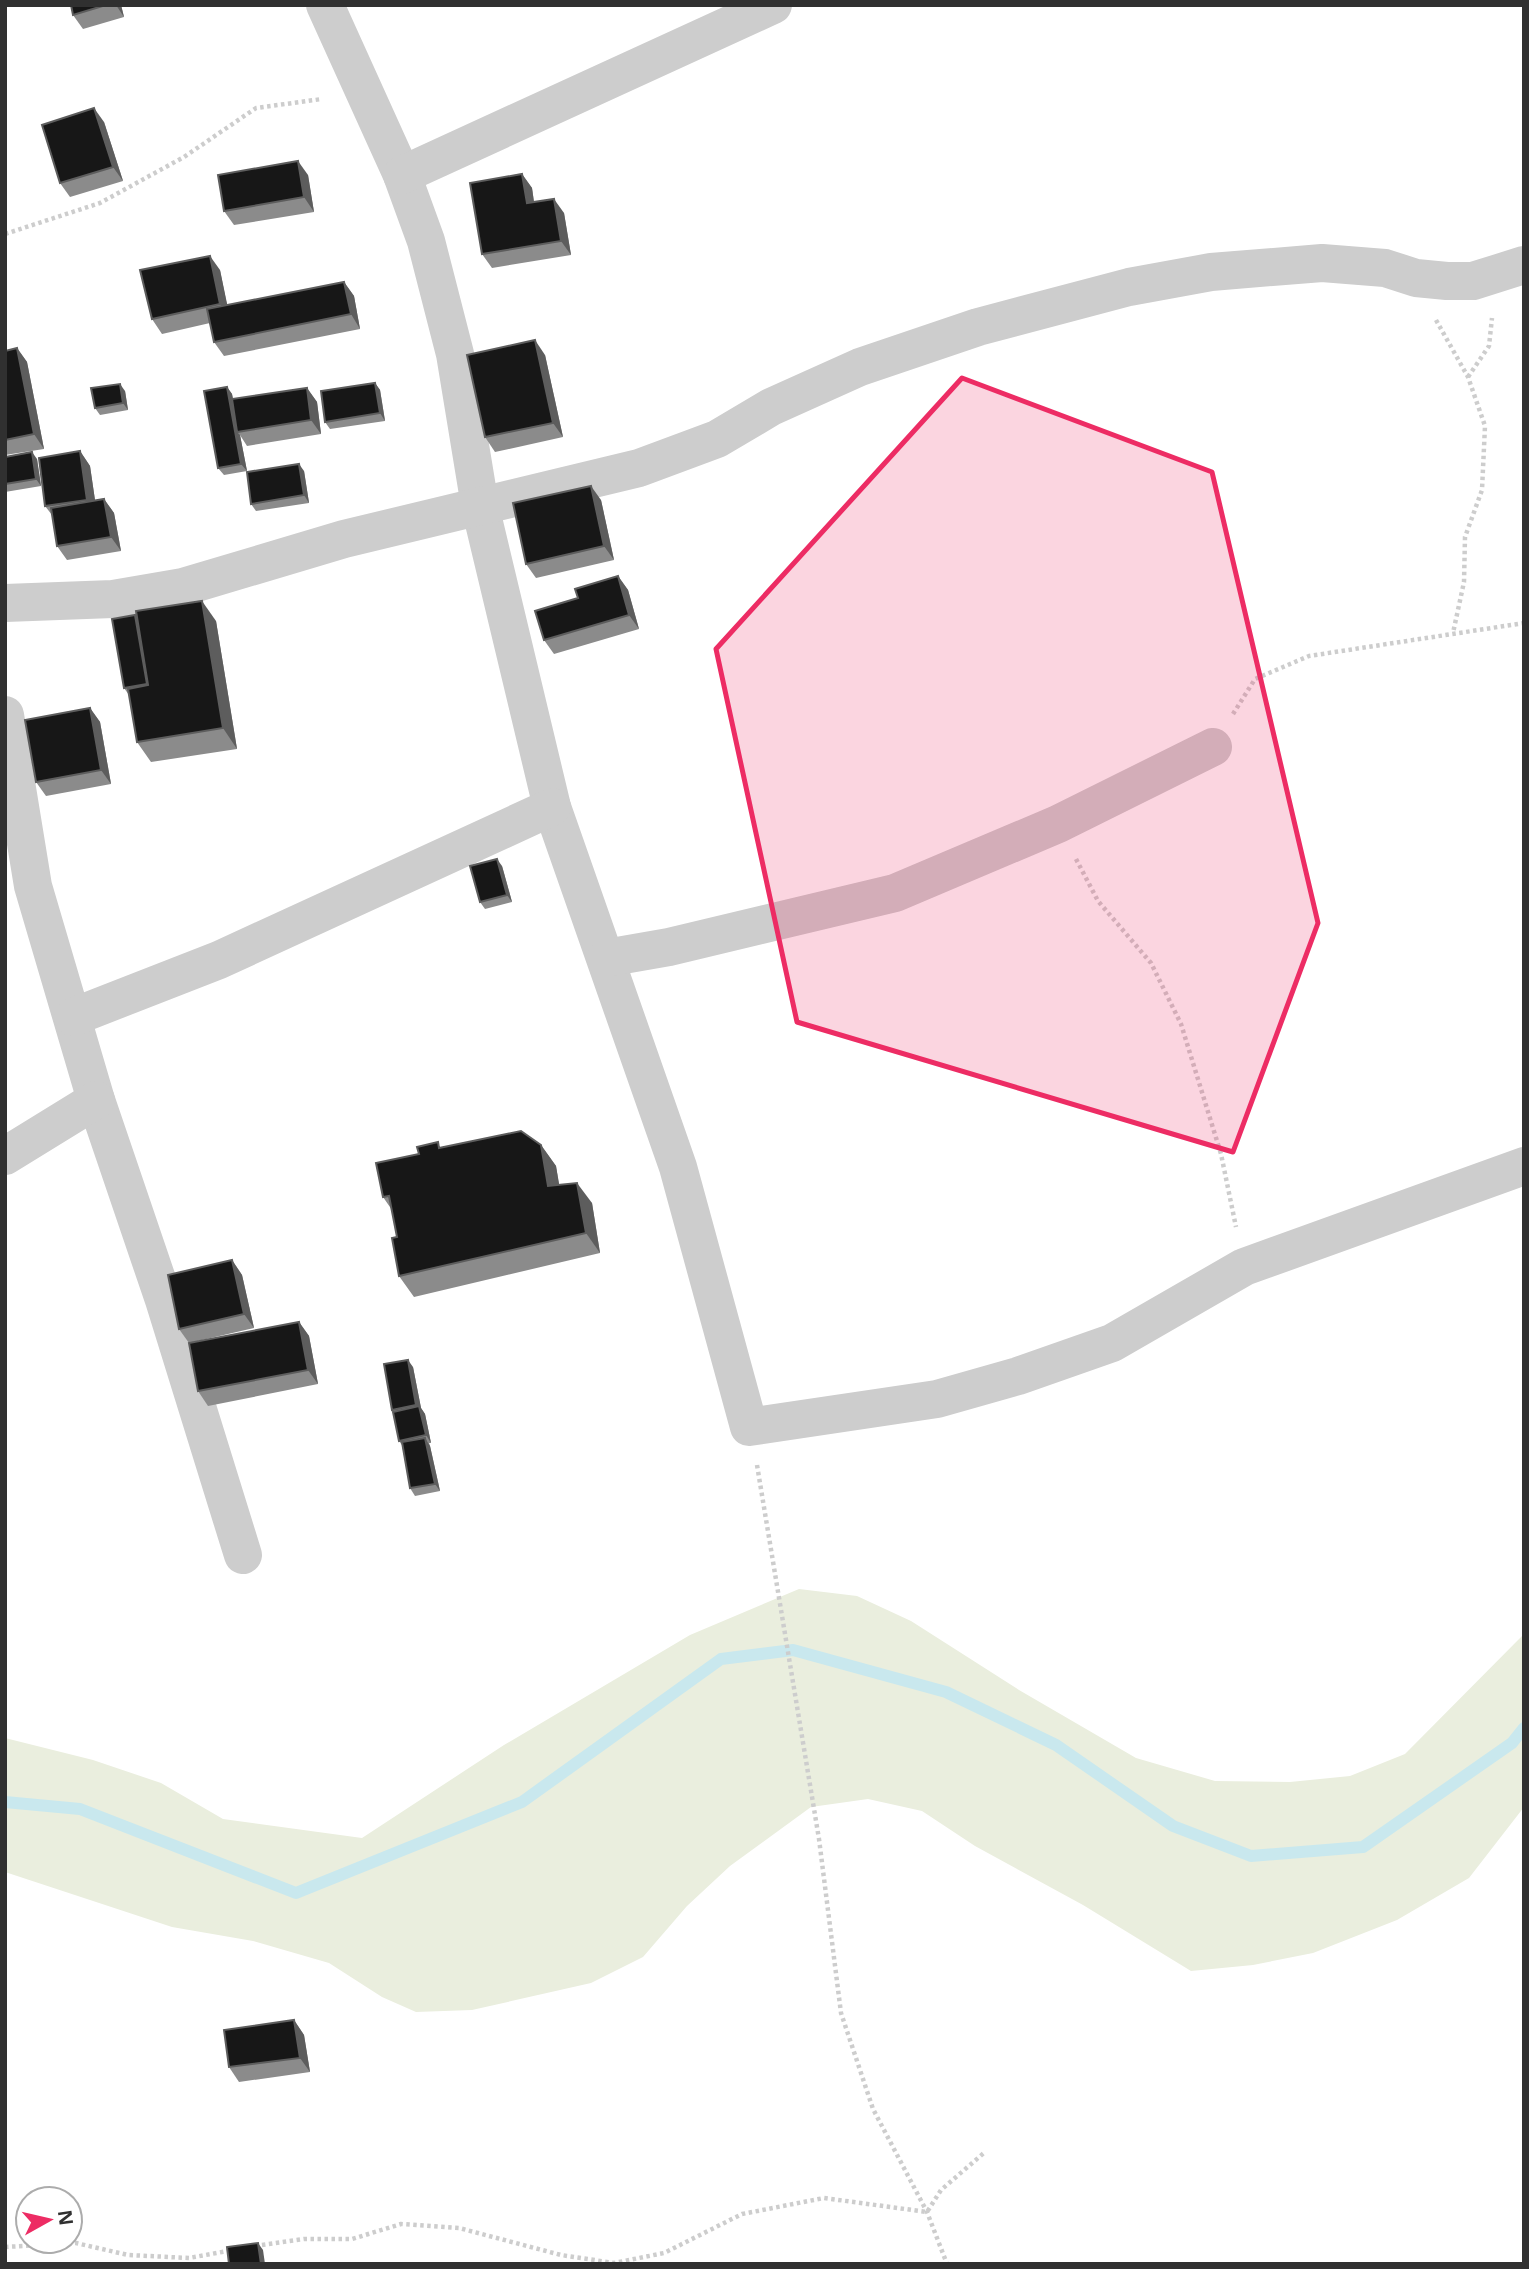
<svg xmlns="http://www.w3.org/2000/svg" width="1529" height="2269" font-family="'Open Sans',sans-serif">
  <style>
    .green { fill: #eaeede }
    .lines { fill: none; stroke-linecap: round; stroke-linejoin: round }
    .stream { stroke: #c9e8ee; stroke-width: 12 }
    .path { stroke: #cdcdcd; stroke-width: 4.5; stroke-dasharray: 3.5 3.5; stroke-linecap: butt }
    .minor { stroke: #cdcdcd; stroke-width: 38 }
    .wall { fill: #8b8b8b }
    .shaded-wall { fill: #5d5d5d }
    .building { fill: #171717; stroke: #5d5d5d; stroke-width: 2 }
    .marked { fill: #ed2c64; fill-opacity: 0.2; stroke: #ed2c64; stroke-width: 5; stroke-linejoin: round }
  </style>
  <rect width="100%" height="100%" fill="#fff"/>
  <path class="green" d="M 799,1589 L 857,1596 L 911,1621 L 1019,1690 L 1136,1758 L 1215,1781 L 1290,1782 L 1350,1776 L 1405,1754 L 1524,1634 L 1524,1807 L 1469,1878 L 1397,1920 L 1313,1953 L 1253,1965 L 1191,1971 L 1083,1905 L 975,1846 L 922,1811 L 868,1799 L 811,1807 L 730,1866 L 687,1906 L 643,1957 L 591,1983 L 472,2010 L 416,2012 L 382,1997 L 329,1963 L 253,1941 L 172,1927 L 5,1872 L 5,1738 L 93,1760 L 161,1783 L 223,1819 L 362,1838 L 504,1745 L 690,1635 Z"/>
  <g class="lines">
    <path class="stream" d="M 5,1802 L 80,1809 L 296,1893 L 522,1802 L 721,1659 L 793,1650 L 946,1692 L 1056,1745 L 1173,1826 L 1251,1856 L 1363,1847 L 1512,1743 L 1524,1728"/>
    <g class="path">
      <path d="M 5,234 L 100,203 L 184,157 L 256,108 L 322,99"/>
      <path d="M 1436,320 L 1468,377 L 1485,426 L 1482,490 L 1465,537 L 1464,582 L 1453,633"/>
      <path d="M 1468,377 L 1489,346 L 1492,318"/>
      <path d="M 1233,714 L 1255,679 L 1309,656 L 1524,623"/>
      <path d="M 1076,859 L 1098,901 L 1151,963 L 1181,1024 L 1221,1154 L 1236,1227"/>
      <path d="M 757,1465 L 819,1839 L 841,2013 L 873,2109 L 927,2212 L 947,2264"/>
      <path d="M 255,2246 L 304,2239 L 352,2239 L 401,2224 L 459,2228 L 561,2255 L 614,2263 L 664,2253 L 742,2214 L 824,2198 L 927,2212 L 941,2190 L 985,2152"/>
      <path d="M 5,2247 L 76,2243 L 128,2255 L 189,2258 L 233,2250"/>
    </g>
    <g class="minor">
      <path d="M 325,5 L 402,175 L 426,241 L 455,354 L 480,506 L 552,807 L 678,1167 L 749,1427 L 937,1399 L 1018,1376 L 1112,1343 L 1244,1267 L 1524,1166"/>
      <path d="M 402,175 L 773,5"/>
      <path d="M 5,603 L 113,599 L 183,587 L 344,539 L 639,468 L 717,439 L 771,407 L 860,367 L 978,327 L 1129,287 L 1211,272 L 1322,263 L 1385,268 L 1416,278 L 1447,281 L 1473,281 L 1524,265"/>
      <path d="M 5,715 L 33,886 L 96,1100 L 164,1300 L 243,1555"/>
      <path d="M 606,958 L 669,947 L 895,893 L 1058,824 L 1213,747"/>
      <path d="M 73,1017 L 219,960 L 552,807"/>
      <path d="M 5,1156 L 96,1100"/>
    </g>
  </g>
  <g class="wall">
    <path d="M 71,5 L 121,5 L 124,17 L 83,29 L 73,15 Z"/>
    <path d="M 104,122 L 123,181 L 70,197 L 60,183 Z"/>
    <path d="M 522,174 L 532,188 L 534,202 L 564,213 L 571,255 L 492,268 L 482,254 Z"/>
    <path d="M 308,175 L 314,212 L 234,225 L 224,211 Z"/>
    <path d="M 220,270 L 227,305 L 344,282 L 354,296 L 360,329 L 224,356 L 214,342 L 210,323 L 162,334 L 152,319 Z"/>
    <path d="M 17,348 L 27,362 L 44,449 L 5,455 L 5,351 Z"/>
    <path d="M 545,355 L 563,437 L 495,452 L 485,437 Z"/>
    <path d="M 375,383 L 380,390 L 385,421 L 330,429 L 325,422 Z"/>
    <path d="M 227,387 L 232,394 L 233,399 L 307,388 L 317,402 L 321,434 L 247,446 L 240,435 L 247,471 L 224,475 L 218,468 Z"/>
    <path d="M 125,391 L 128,410 L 100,415 L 95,408 Z"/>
    <path d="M 80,451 L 90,466 L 95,500 L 104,499 L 114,513 L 121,551 L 67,560 L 57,546 L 52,515 L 45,506 Z"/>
    <path d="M 5,457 L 37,459 L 41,486 L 5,492 Z"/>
    <path d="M 304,471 L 309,503 L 256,511 L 251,504 Z"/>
    <path d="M 601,500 L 614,560 L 536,578 L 526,564 Z"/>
    <path d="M 618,576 L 628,590 L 639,629 L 554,654 L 544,640 L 578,598 Z"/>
    <path d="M 135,615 L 137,619 L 216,621 L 237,749 L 151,762 L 137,742 L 129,695 L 124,688 Z"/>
    <path d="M 90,708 L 100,722 L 111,784 L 46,796 L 36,782 Z"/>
    <path d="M 502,866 L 512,902 L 485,909 L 480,902 Z"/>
    <path d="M 541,1145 L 556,1166 L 559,1185 L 592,1203 L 600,1253 L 414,1297 L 399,1276 L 397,1237 L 392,1210 L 383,1197 L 419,1154 L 441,1147 Z"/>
    <path d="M 232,1260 L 242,1275 L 254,1328 L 189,1343 L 179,1329 Z"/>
    <path d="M 299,1322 L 309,1336 L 318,1384 L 208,1406 L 198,1391 Z"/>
    <path d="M 413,1367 L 421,1408 L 425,1414 L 431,1443 L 429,1443 L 430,1446 L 440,1491 L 415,1496 L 410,1488 L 402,1445 L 399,1441 L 394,1412 L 392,1410 Z"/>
    <path d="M 294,2020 L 304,2035 L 310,2072 L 239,2082 L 229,2067 Z"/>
  </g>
  <g class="shaded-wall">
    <path d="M 116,5 L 121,5 L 124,17 Z"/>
    <path d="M 94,108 L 104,122 L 123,181 L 113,167 Z"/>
    <path d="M 298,161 L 308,175 L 314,212 L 304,197 Z"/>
    <path d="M 522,174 L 532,188 L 536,217 L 527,203 Z"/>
    <path d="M 554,199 L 564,213 L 571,255 L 561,241 Z"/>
    <path d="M 210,256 L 220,270 L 230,318 L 220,304 Z"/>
    <path d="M 344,282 L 354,296 L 360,329 L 351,314 Z"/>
    <path d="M 535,340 L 545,355 L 563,437 L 553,423 Z"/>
    <path d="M 17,348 L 27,362 L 44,449 L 34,434 Z"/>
    <path d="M 375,383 L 380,390 L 385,421 L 380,413 Z"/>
    <path d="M 120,384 L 125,391 L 128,410 L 123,403 Z"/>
    <path d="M 227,387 L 232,394 L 239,431 L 237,432 L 240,435 L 247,471 L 241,464 Z"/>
    <path d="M 307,388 L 317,402 L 321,434 L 311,420 Z"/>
    <path d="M 80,451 L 90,466 L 97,514 L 87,500 Z"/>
    <path d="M 32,452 L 37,459 L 41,486 L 36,479 Z"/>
    <path d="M 299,464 L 304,471 L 309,503 L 304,495 Z"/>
    <path d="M 591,486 L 601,500 L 614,560 L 604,546 Z"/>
    <path d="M 104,499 L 114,513 L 121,551 L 111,537 Z"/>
    <path d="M 618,576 L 628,590 L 639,629 L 629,615 Z"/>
    <path d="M 202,601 L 216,621 L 237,749 L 223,728 Z"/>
    <path d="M 135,615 L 140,623 L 152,691 L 147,684 Z"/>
    <path d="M 90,708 L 100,722 L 111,784 L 101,770 Z"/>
    <path d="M 497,859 L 502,866 L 512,902 L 507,895 Z"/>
    <path d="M 541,1145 L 556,1166 L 563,1207 L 548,1186 Z"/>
    <path d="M 577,1183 L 592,1203 L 600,1253 L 586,1233 Z"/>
    <path d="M 232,1260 L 242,1275 L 254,1328 L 244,1314 Z"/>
    <path d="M 299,1322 L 309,1336 L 318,1384 L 308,1370 Z"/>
    <path d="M 408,1360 L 413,1367 L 421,1408 L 425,1414 L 431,1443 L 426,1435 L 421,1411 L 416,1405 Z"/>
    <path d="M 425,1438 L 430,1446 L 440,1491 L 435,1484 Z"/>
    <path d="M 294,2020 L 304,2035 L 310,2072 L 300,2058 Z"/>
    <path d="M 258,2243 L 263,2250 L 265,2264 L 261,2264 Z"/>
  </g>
  <g class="building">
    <path d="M 71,5 L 106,5 L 73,15 Z"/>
    <path d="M 94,108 L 113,167 L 60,183 L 42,125 Z"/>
    <path d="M 298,161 L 304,197 L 224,211 L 218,175 Z"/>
    <path d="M 522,174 L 527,203 L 554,199 L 561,241 L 482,254 L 470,183 Z"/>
    <path d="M 210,256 L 220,304 L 152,319 L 140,270 Z"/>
    <path d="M 344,282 L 351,314 L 214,342 L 207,309 Z"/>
    <path d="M 535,340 L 553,423 L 485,437 L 467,355 Z"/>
    <path d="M 17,348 L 34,434 L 5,440 L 5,351 Z"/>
    <path d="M 375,383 L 380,413 L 325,422 L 321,391 Z"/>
    <path d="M 120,384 L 123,403 L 95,408 L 91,388 Z"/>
    <path d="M 227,387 L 241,464 L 218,468 L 204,391 Z"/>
    <path d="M 307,388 L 311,420 L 237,432 L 232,399 Z"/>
    <path d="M 80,451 L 87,500 L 45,506 L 39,458 Z"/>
    <path d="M 32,452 L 36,479 L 5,484 L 5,457 Z"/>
    <path d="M 299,464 L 304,495 L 251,504 L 247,472 Z"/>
    <path d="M 591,486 L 604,546 L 526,564 L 513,503 Z"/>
    <path d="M 104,499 L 111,537 L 57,546 L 51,508 Z"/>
    <path d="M 618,576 L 629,615 L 544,640 L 535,611 L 578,598 L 575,589 Z"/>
    <path d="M 202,601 L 223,728 L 137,742 L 128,689 L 148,685 L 136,611 Z"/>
    <path d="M 135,615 L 147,684 L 124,688 L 112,619 Z"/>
    <path d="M 90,708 L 101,770 L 36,782 L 25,720 Z"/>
    <path d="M 497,859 L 507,895 L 480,902 L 470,866 Z"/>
    <path d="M 521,1131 L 541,1145 L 548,1186 L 577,1183 L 586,1233 L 399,1276 L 392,1238 L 397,1237 L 389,1196 L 383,1197 L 376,1163 L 419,1154 L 417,1147 L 438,1142 L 439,1148 Z"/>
    <path d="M 232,1260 L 244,1314 L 179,1329 L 168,1275 Z"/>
    <path d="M 299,1322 L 308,1370 L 198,1391 L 189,1343 Z"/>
    <path d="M 408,1360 L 416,1405 L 392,1410 L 384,1364 Z"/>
    <path d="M 419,1406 L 426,1435 L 399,1441 L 393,1412 Z"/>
    <path d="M 425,1438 L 435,1484 L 410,1488 L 402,1442 Z"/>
    <path d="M 294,2020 L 300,2058 L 229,2067 L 224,2030 Z"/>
    <path d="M 258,2243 L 261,2264 L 229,2264 L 227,2247 Z"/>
  </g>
  <path class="marked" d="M 962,378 L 1212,472 L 1318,923 L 1233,1152 L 797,1022 L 716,649 Z"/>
  <rect width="1529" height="2269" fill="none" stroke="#303030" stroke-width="14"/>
  <g transform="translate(49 2220) rotate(82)"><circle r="33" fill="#ffffff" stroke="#acacac" stroke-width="2"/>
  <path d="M0-5L12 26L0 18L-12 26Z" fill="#ed2c64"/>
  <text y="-10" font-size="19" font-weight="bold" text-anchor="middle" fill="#303030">N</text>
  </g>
</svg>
